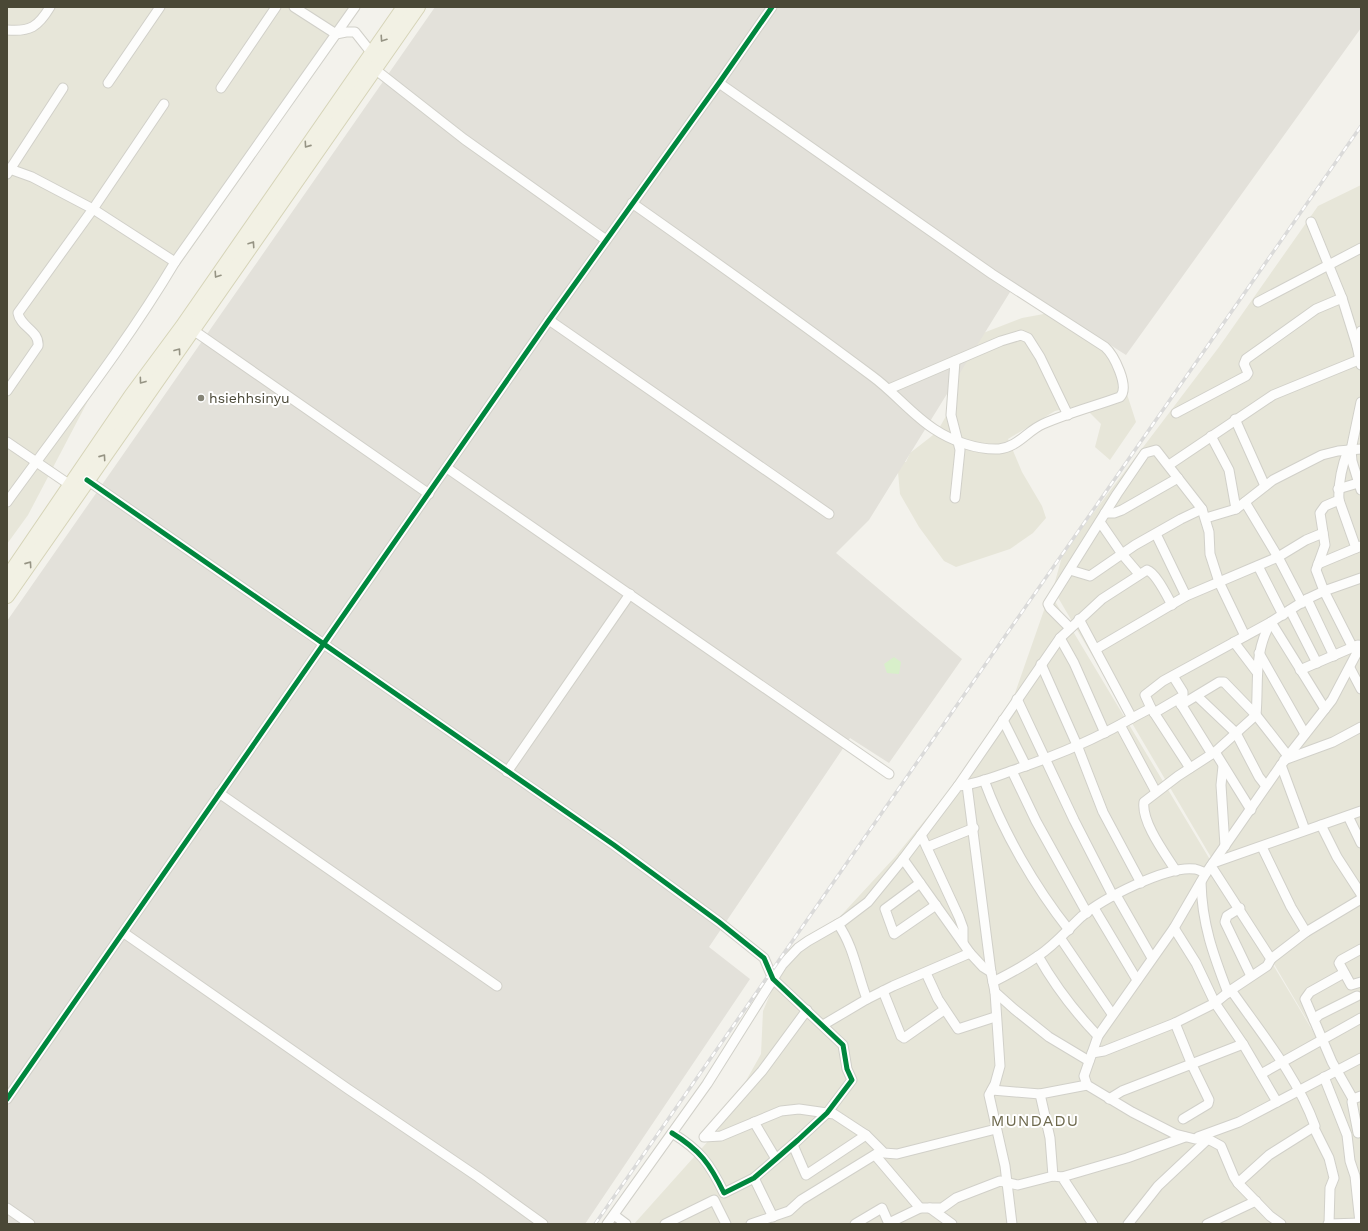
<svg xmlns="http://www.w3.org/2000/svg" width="1368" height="1231" font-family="'Work Sans',sans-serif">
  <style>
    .residential { fill: #e7e6d9 }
    .industrial { fill: #e3e1da }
    .green { fill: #d8efca }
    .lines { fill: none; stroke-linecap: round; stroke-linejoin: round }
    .minor-casing { stroke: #d1d0c9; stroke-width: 11 }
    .primary-casing { stroke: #d6d4b8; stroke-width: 16 }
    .minor { stroke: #fdfdfc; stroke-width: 9 }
    .primary { stroke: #f2f1e4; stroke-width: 14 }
    .rail-casing { stroke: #dadad9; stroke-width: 3.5 }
    .rail { stroke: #fff; stroke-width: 2; stroke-dasharray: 6; stroke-linecap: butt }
    .cycleway-casing { stroke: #fff; stroke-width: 8 }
    .cycleway { stroke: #00873e; stroke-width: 5 }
    .oneway { stroke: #969484 }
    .poi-dot { fill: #858476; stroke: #fff; stroke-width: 1.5 }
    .labels { text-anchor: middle; stroke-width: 4; stroke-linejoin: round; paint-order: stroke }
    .poi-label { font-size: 14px; fill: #4a4836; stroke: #fff; text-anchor: start }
    .quarter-label { font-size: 16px; letter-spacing: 1px; fill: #6e694d; stroke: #fff }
  </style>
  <rect width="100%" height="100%" fill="#f3f2ec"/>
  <g class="residential">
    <path d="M 7,7 L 360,7 L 191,249 L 112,355 L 28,515 L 7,544 Z"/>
    <path d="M 1361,185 L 1361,1224 L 634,1224 L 719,1129 L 761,1054 L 763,1011 L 780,971 L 835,922 L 895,857 L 951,788 L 1014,696 L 1050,593 L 1347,1088 L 1053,589 L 1063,553 L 1219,347 L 1318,206 Z"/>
    <path d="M 1049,313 L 1114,354 L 1136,422 L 1110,460 L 1095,447 L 1101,424 L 1082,405 L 1055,411 L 1008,439 L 1022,472 L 1042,506 L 1046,518 L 1033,533 L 1010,549 L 956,567 L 944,561 L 919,527 L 900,494 L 897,461 L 906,462 L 910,453 L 937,432 L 946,416 L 963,354 L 978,335 L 1022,318 Z"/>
  </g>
  <path class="industrial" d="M 435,7 L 1361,7 L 1361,28 L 1126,355 L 1015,284 L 869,520 L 836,553 L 962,659 L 889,763 L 850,738 L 709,947 L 750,979 L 585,1224 L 7,1224 L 7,621 Z"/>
  <path class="green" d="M 894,657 L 901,662 L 899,674 L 887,673 L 884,664 Z"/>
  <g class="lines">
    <g class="minor-casing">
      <g id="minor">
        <path d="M 294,7 L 336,34 L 346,32 L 355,32 L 374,56"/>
        <path d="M 7,30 C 30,32 38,27 50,7"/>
        <path d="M 376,70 L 464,139 L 606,240"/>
        <path d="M 108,83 L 160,7"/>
        <path d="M 221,88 L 276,7"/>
        <path d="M 7,168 L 32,177 L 93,209 L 175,262"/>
        <path d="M 7,174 L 63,88"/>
        <path d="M 632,203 C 713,260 793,317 872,376 C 894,392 911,414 934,429 C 952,441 977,450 999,449 C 1018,447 1027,431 1043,424 C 1068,413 1095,406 1120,397 C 1130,387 1114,355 1105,347 L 992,274 L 719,83"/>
        <path d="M 1311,222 L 1342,298 L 1357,346"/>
        <path d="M 1258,302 L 1361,248"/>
        <path d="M 549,320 L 829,514"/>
        <path d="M 193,330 L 429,494"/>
        <path d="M 1361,331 L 1357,346 L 1361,365"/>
        <path d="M 955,361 L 951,415 L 960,450 L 955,498"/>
        <path d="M 889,389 L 1001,341 L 1021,335 L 1028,338 L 1040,357 L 1068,415"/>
        <path d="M 7,391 L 38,346 C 40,331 20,327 18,313 L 93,209 L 164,104"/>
        <path d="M 1361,402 L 1351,450 L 1352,461 L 1361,490"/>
        <path d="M 1176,413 L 1246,376 L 1248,373 L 1244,364 L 1246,359 L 1316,309 L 1342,298"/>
        <path d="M 1235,419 L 1265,486"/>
        <path d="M 1211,436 L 1229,470 L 1236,509"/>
        <path d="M 7,442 L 73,487"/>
        <path d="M 1348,450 C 1342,466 1338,482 1339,500 L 1325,506 L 1320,513 L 1325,545 L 1316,570 L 1324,591 L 1353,648"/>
        <path d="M 1169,465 L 1273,395 L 1361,359"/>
        <path d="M 447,468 L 889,774"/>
        <path d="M 87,480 L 614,845 L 719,922 L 764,958 L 773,979 L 843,1045 L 847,1069 L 852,1080 L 827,1113 L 798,1140 L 754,1178 L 724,1193 C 710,1164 700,1150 672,1133"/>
        <path d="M 1338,489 L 1358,483"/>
        <path d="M 1339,500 L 1356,548"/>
        <path d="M 7,502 C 64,423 125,346 175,262 L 355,7"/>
        <path d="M 1245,502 L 1278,557 L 1302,603"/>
        <path d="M 1105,513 L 1114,513 L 1122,510 L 1178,478"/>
        <path d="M 1206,518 L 1236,509 L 1273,480 L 1322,455 L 1338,451 L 1361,449"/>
        <path d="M 1100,522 L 1122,554 L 1139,574"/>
        <path d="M 1156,534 L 1186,596"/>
        <path d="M 1318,564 L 1361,546"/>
        <path d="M 1258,566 L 1283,615"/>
        <path d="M 1070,570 L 1090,576 L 1135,545 L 1181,519 L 1202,509"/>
        <path d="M 1307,599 L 1334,656"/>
        <path d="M 1290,610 L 1317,663"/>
        <path d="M 1271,622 L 1325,709"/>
        <path d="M 1070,628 L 1050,608 L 1048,604 L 1117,494 L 1145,453 L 1156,450 L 1202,509 L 1209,532 L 1210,554 L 1219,582 L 1245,636"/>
        <path d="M 1060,638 L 1074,663 L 1105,733"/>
        <path d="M 1234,642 L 1256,671"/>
        <path d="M 1096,649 L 1186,596 L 1278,557 L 1306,540 L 1323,533"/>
        <path d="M 1259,653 L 1305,734"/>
        <path d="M 1041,664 L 1077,745 L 1103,812 L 1141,883"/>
        <path d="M 1350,668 L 1361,689"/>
        <path d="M 1300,670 L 1358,645"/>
        <path d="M 1197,696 L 1236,733 L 1259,777 L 1266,786"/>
        <path d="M 1017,699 L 1074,820 L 1113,896"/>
        <path d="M 1179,701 L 1212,754"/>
        <path d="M 1181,705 L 1219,682 L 1224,682 L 1256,715 L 1288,756"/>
        <path d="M 1151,708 L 1190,768"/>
        <path d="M 1154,713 L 1183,696 L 1183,692 L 1173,676"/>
        <path d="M 1132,718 L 1151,708 L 1145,695 L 1163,681 L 1271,622 L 1307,599 L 1324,591 L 1361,578"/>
        <path d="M 1003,720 L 1026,766"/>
        <path d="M 1120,725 L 1156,792"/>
        <path d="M 1215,752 L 1251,810"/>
        <path d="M 1284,760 L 1333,742 L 1361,727"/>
        <path d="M 1281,765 L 1305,830"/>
        <path d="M 1223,766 L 1221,785 L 1225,846"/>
        <path d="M 1012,771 L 1036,821 L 1087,913"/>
        <path d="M 507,772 L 630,594"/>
        <path d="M 984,780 C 1003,832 1035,887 1069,930"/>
        <path d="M 967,785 L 991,972 L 995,992 L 1014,1009 L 1049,1037 L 1089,1061"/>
        <path d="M 958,786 L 1060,638 L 1102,599 L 1147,570 C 1156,573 1167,596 1172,605"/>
        <path d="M 219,793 L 497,986"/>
        <path d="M 1348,816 L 1361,843"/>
        <path d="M 1321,825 L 1337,857 L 1361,894"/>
        <path d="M 921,835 L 959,917 L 963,928 L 963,942"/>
        <path d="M 927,847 L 974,828"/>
        <path d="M 1262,847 L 1291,907 L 1306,932"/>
        <path d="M 903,859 L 958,786 C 977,784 994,777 1011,771 C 1053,757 1094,740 1132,718 L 1079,619"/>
        <path d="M 1213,863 L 1361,811"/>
        <path d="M 1211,866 L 1271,959"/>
        <path d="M 1176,871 C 1166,855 1141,822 1144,802 L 1178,776 L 1215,752 L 1256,715 C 1259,682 1253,653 1271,622"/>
        <path d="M 1201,882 C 1202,924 1213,954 1228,993"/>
        <path d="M 920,883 L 885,909 L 894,934 L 936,905"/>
        <path d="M 1116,895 L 1152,958"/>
        <path d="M 1094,908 L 1137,980"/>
        <path d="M 1240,908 L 1227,916 L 1225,922 L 1251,976"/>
        <path d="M 838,924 C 854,947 857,973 867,999"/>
        <path d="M 1174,928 L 1196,963 L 1215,1003 L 1243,1044 L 1277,1102"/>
        <path d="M 124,933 L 348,1089 L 478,1177 L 543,1224"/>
        <path d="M 1061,939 L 1112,1014"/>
        <path d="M 1361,949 L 1341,960 L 1339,963 L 1351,985 L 1361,982"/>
        <path d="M 1038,956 C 1055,986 1074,1011 1098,1036"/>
        <path d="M 926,973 L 938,999 L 958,1029 L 995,1017"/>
        <path d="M 993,982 C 1009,974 1024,966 1038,956 C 1055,945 1067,930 1081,917 C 1102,899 1167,865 1195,869 C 1199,870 1203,872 1206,873"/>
        <path d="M 1231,990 C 1261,1033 1297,1076 1315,1126 L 1269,1155 L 1238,1183"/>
        <path d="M 883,991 L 901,1036 L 904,1038 L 944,1010"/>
        <path d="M 995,992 L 1000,1066 L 995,1084 L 989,1095 L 1005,1166 L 1012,1224"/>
        <path d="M 807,1010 L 762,1071 L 704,1137 L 721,1136 L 781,1111 L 799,1109 L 834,1114 L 866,1135 L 884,1153 L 897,1154 L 996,1129"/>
        <path d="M 1314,1020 L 1305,999 L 1310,992 L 1344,973"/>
        <path d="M 1175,1023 L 1192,1065 L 1209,1100 L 1208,1104 L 1183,1119"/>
        <path d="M 823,1025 L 867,999 L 893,986 L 970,953"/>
        <path d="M 1092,1053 L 1104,1051 L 1175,1023 L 1215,1003 L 1231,990 L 1267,966 L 1271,959 L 1306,932 L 1361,899"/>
        <path d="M 1261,1074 L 1361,1018"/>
        <path d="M 1324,1077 L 1347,1135 L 1350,1161 L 1355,1176 L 1360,1223"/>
        <path d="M 992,1090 L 1040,1094 L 1087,1085"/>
        <path d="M 1040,1094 L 1050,1138 L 1053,1176"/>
        <path d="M 7,1099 L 549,320 L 719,83 L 772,7"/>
        <path d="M 1109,1099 L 1122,1091 L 1243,1044"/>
        <path d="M 1353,1099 L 1332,1062 L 1314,1020 L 1319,1015 L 1357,996"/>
        <path d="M 754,1122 L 776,1159"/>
        <path d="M 1314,1128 L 1329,1158 L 1334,1178 L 1330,1188 L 1329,1224"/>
        <path d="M 1358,1133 L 1352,1102 L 1353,1099 L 1361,1096"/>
        <path d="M 1198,1137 L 1239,1122 L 1361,1058"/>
        <path d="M 793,1145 L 806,1175 L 866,1135"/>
        <path d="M 875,1155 L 920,1208"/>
        <path d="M 1062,1177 L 1127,1158 L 1185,1137"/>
        <path d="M 754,1178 L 773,1217"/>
        <path d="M 7,1208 L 30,1224"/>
        <path d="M 930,1208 L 952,1224"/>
        <path d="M 614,1215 L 626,1224"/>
        <path d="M 889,1223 L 920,1208 L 942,1208 L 956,1198 L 1000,1181 L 1018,1185 L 1053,1176 L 1062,1177 L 1093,1224"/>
        <path d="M 607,1224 L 707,1084 L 782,965 L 798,948 L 808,941 L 843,921 L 868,902 L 903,859 L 970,953 L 983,967 L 991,972"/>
        <path d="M 665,1224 L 714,1200 L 726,1224"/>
        <path d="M 751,1224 L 789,1211 L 801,1200 L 881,1151"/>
        <path d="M 855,1224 L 882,1208 L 889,1224"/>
        <path d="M 1128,1224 L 1158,1186 L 1208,1139"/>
        <path d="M 1207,1224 L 1256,1201"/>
        <path d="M 1281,1224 L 1270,1216 L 1238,1183 L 1234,1177 L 1221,1146 L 1208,1139 L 1195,1139 L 1175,1134 L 1132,1112 L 1087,1085 L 1084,1076 L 1098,1036 L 1174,928 L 1206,873 L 1281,765 L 1332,700 L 1361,645"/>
        <path d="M 1328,1224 L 1361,1223"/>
      </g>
    </g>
    <g class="primary-casing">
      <g id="primary">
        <path d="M 7,578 L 131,396 L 182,327 L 404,7"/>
        <path d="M 7,596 L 418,7"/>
      </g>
    </g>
    <use href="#minor" class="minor"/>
    <use href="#primary" class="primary"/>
    <g class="rail-casing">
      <path id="rail" d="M 595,1224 L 1361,126"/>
    </g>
    <use href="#rail" class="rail"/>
    <g class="cycleway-casing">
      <g id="cycleway">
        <path d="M 87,480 L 614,845 L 719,922 L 764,958 L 773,979 L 843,1045 L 847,1069 L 852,1080 L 827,1113 L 798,1140 L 754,1178 L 724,1193 C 710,1164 700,1150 672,1133"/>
        <path d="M 7,1099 L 549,320 L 719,83 L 772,7"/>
      </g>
    </g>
    <use href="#cycleway" class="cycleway"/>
  </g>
  <defs><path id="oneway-chevron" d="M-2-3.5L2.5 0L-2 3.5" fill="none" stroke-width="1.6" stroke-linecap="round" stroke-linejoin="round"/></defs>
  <g class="oneway">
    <use href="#oneway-chevron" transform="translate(383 39) rotate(124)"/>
    <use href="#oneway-chevron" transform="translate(307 145) rotate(125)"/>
    <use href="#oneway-chevron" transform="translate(252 244) rotate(-56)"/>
    <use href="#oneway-chevron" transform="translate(217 275) rotate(124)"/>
    <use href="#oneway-chevron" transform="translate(178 351) rotate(-54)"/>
    <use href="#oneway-chevron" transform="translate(142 381) rotate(126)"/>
    <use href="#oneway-chevron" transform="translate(103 457) rotate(-55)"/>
    <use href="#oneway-chevron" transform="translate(29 564) rotate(-55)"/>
  </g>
  <circle class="poi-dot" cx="201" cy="398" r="4"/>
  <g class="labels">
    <g class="poi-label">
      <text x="209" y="403">hsiehhsinyu</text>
    </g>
    <g class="quarter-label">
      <text x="1035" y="1126">MUNDADU</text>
    </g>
  </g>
  <rect width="1368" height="1231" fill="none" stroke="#4a4836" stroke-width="16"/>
</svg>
